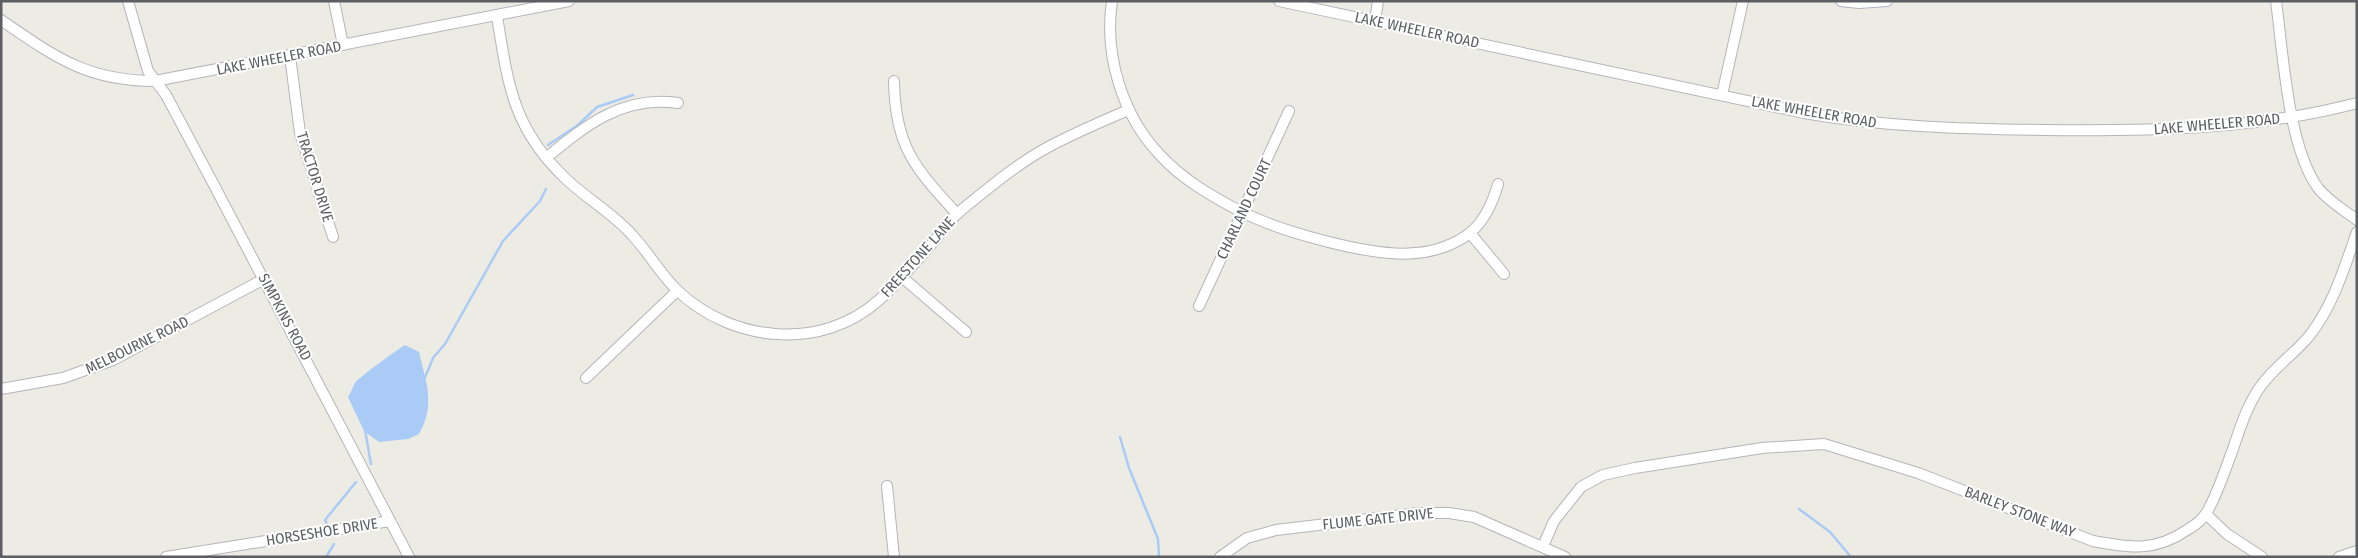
<svg xmlns="http://www.w3.org/2000/svg" width="2358" height="558" font-family="'Fira Sans Condensed',sans-serif">
  <style>
    .water { fill: #aacbf6 }
    .lines { fill: none; stroke-linecap: round; stroke-linejoin: round }
    .stream { stroke: #aacbf6; stroke-width: 2.5 }
    .minor-casing { stroke: #b4b5ba; stroke-width: 12 }
    .minor { stroke: #fff; stroke-width: 10 }
    .labels { text-anchor: middle; stroke-width: 4; stroke-linejoin: round; paint-order: stroke }
    .street-label { font-size: 15px; fill: #5c5e63; stroke: #fff }
  </style>
  <rect width="100%" height="100%" fill="#edece4"/>
  <path class="water" d="M 405,345 L 419,352 C 426,383 436,404 419,434 L 408,439 L 379,442 L 364,431 L 348,397 C 351,393 352,388 355,383 C 358,378 398,349 405,345 Z"/>
  <g class="lines">
    <g class="stream">
      <path d="M 548,145 L 578,125 L 597,107 L 633,95"/>
      <path d="M 424,380 L 433,358 L 445,344 L 503,241 L 540,201 L 546,189"/>
      <path d="M 365,430 L 371,464"/>
      <path d="M 1120,437 L 1129,468 L 1158,539 L 1159,557"/>
      <path d="M 1799,509 L 1830,532 L 1851,557"/>
      <path d="M 328,526 L 325,520 L 356,482"/>
      <path d="M 326,557 L 334,544"/>
    </g>
    <g class="minor-casing">
      <g id="minor">
        <path d="M 128,1 L 148,71 L 166,95 L 214,185 L 409,557"/>
        <path d="M 334,1 L 343,45"/>
        <path d="M 1112,1 C 1104,55 1122,115 1160,155 C 1182,179 1211,196 1240,211 C 1279,231 1373,258 1415,253 C 1434,252 1457,244 1471,232 C 1486,219 1493,202 1498,184"/>
        <path d="M 1279,1 L 1804,113 C 1884,127 1964,129 2045,130 C 2150,131 2254,130 2357,103"/>
        <path d="M 1841,1 L 1859,3 L 1887,1"/>
        <path d="M 2276,1 C 2283,53 2288,147 2318,188 C 2328,201 2344,210 2357,220"/>
        <path d="M 497,16 C 508,85 513,129 566,179 C 587,199 614,214 633,236 C 649,253 661,275 678,291 C 732,342 821,352 879,300 C 900,281 917,260 936,239 C 943,230 950,220 959,212 C 985,191 1012,168 1041,151 C 1069,135 1099,123 1128,110"/>
        <path d="M 1,20 C 55,57 87,81 155,81 L 569,1"/>
        <path d="M 1375,21 L 1378,1"/>
        <path d="M 290,56 L 300,133 L 333,237"/>
        <path d="M 894,81 C 895,147 915,168 957,214"/>
        <path d="M 1722,95 L 1743,1"/>
        <path d="M 546,158 C 586,125 623,95 678,103"/>
        <path d="M 1470,233 L 1504,274"/>
        <path d="M 903,278 L 966,332"/>
        <path d="M 1199,306 L 1289,111"/>
        <path d="M 586,378 L 677,291"/>
        <path d="M 1,389 L 63,378 L 113,360 L 264,279"/>
        <path d="M 887,486 L 894,557"/>
        <path d="M 2206,514 L 2227,534 L 2262,557"/>
        <path d="M 1543,546 L 1554,521 L 1581,487 L 1603,475 L 1635,468 L 1762,448 L 1824,444 L 1918,473 L 2093,541 C 2130,548 2155,552 2187,530 C 2194,526 2203,519 2207,512 C 2218,493 2225,470 2233,449 C 2240,428 2246,409 2258,390 C 2272,368 2294,355 2310,335 C 2334,304 2344,268 2357,232"/>
        <path d="M 166,557 L 390,521"/>
        <path d="M 1220,557 L 1247,538 L 1276,530 L 1419,513 L 1449,513 L 1474,517 L 1565,557"/>
        <path d="M 2339,557 L 2357,551"/>
      </g>
    </g>
    <use href="#minor" class="minor"/>
  </g>
  <g class="labels">
    <g class="street-label">
      <text transform="translate(1417 30) rotate(12)" y="5">LAKE WHEELER ROAD</text>
      <text transform="translate(279 58) rotate(-11)" y="5">LAKE WHEELER ROAD</text>
      <text transform="translate(1814 112) rotate(10)" y="5">LAKE WHEELER ROAD</text>
      <text transform="translate(2217 124) rotate(-5)" y="5">LAKE WHEELER ROAD</text>
      <text transform="translate(315 177) rotate(73)" y="5">TRACTOR DRIVE</text>
      <text transform="translate(1244 209) rotate(-65)" y="5">CHARLAND COURT</text>
      <text transform="translate(918 257) rotate(-48)" y="5">FREESTONE LANE</text>
      <text transform="translate(285 317) rotate(62)" y="5">SIMPKINS ROAD</text>
      <text transform="translate(137 345) rotate(-26)" y="5">MELBOURNE ROAD</text>
      <text transform="translate(2020 512) rotate(21)" y="5">BARLEY STONE WAY</text>
      <text transform="translate(1378 519) rotate(-6)" y="5">FLUME GATE DRIVE</text>
      <text transform="translate(322 532) rotate(-9)" y="5">HORSESHOE DRIVE</text>
    </g>
  </g>
  <rect width="2358" height="558" fill="none" stroke="#5c5e63" stroke-width="5"/>
</svg>
